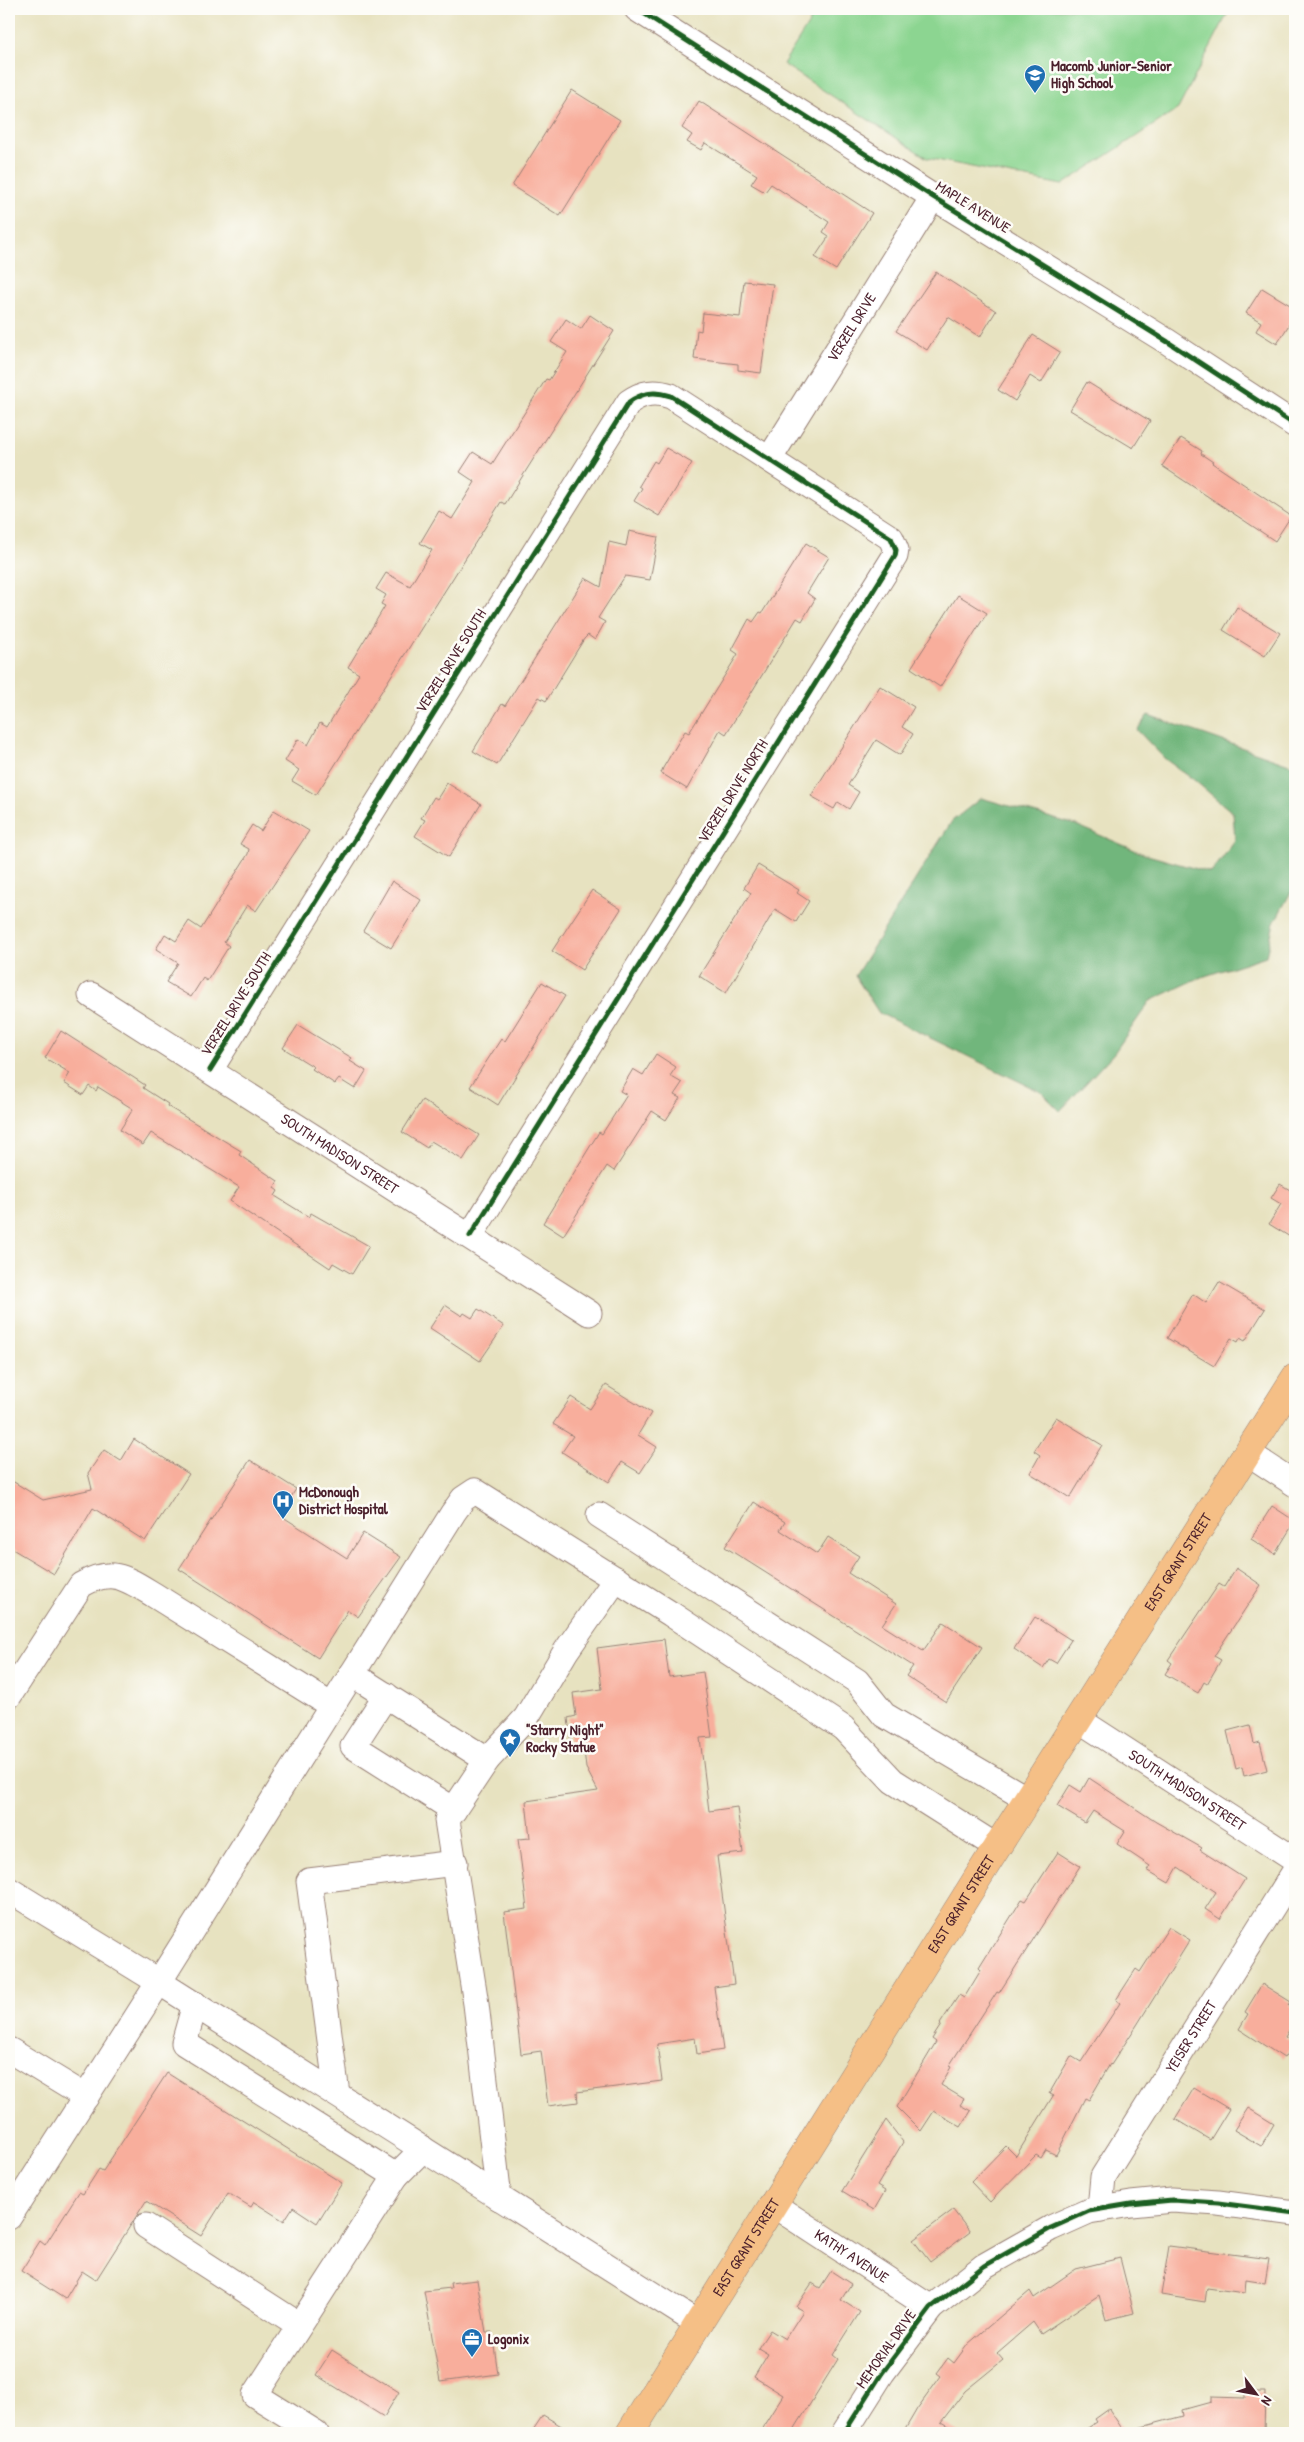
<svg xmlns="http://www.w3.org/2000/svg" width="1304" height="2442" font-family="'Patrick Hand',sans-serif">
  <style>
    .green { fill: #8cd591; stroke: #6b7a5e }
    .forest { fill: #71b67b; stroke: #5e6a53 }
    .building { fill: #f8ae9c }
    .lines { fill: none; stroke-linecap: round; stroke-linejoin: round }
    .minor-casing { stroke: #988076; stroke-width: 27 }
    .major-casing { stroke: #988076; stroke-width: 29 }
    .minor { stroke: #fff; stroke-width: 25 }
    .major { stroke: #f5bf86; stroke-width: 28 }
    .cycleway-casing { stroke: #fdfcf7; stroke-width: 8 }
    .cycleway { stroke: #1b5e20; stroke-width: 5 }
    .labels { text-anchor: middle; stroke-width: 5; stroke-linejoin: round; paint-order: stroke }
    .poi-label { font-size: 15px; font-weight: bold; fill: #4a1f2b; stroke: #fdfcf7; text-anchor: start }
    .street-label { font-size: 15px; fill: #4a1f2b; stroke: #fdfcf7 }
  </style>
  <rect width="100%" height="100%" fill="#fdfcf7"/>
  <filter id="ink" filterUnits="userSpaceOnUse"><feTurbulence type="fractalNoise" baseFrequency=".02" numOctaves="2"/><feDisplacementMap in="SourceGraphic" scale="10" xChannelSelector="R" yChannelSelector="G"/><feConvolveMatrix kernelMatrix="1 2 1 2 8 2 1 2 1" color-interpolation-filters="sRGB"/></filter>
  <filter id="wash" filterUnits="userSpaceOnUse"><feTurbulence type="fractalNoise" baseFrequency=".0096" numOctaves="4" result="noise"/><feDisplacementMap in="SourceGraphic" scale="20" xChannelSelector="R" yChannelSelector="G"/><feGaussianBlur stdDeviation="1.12" result="paint"/><feColorMatrix in="noise" values="0 0 0 0 0 0 0 0 0 0 0 0 0 0 0 0 0 1.4 0 .05"/><feComposite in="paint" operator="in"/></filter>
  <g filter="url(#wash)">
    <rect width="100%" height="100%" fill="#e7e2c0"/>
    <path class="green" d="M 818,9 L 1230,9 L 1178,109 L 1062,185 L 927,158 L 783,64 Z"/>
    <path class="forest" d="M 1148,715 L 1295,766 L 1295,889 L 1291,892 L 1274,923 L 1266,956 L 1199,978 L 1150,1001 L 1114,1053 L 1060,1111 L 1041,1092 L 879,1013 L 855,976 L 952,821 L 981,798 L 1076,825 L 1144,854 L 1211,873 L 1235,841 L 1233,813 L 1194,780 L 1165,759 L 1137,730 Z"/>
    <g id="blocks">
      <g class="building">
        <path d="M 572,90 L 620,120 L 560,216 L 512,186 Z"/>
        <path d="M 699,101 L 872,213 L 836,270 L 815,257 L 829,236 L 823,232 L 829,222 L 771,184 L 765,192 L 751,184 L 757,175 L 705,143 L 701,150 L 687,142 L 692,135 L 682,128 Z"/>
        <path d="M 936,272 L 996,311 L 980,337 L 948,317 L 927,350 L 896,331 Z"/>
        <path d="M 744,281 L 773,284 L 761,373 L 738,370 L 738,364 L 694,359 L 697,330 L 701,331 L 703,313 L 740,317 Z"/>
        <path d="M 1262,288 L 1295,308 L 1295,315 L 1277,344 L 1256,331 L 1261,322 L 1246,313 Z"/>
        <path d="M 590,315 L 614,331 L 505,504 L 501,502 L 316,795 L 292,781 L 299,770 L 285,761 L 298,739 L 308,745 L 320,723 L 327,727 L 359,674 L 348,667 L 385,606 L 381,604 L 386,595 L 376,589 L 386,573 L 410,586 L 432,550 L 420,543 L 439,511 L 452,519 L 475,482 L 460,472 L 473,452 L 492,464 L 546,379 L 549,380 L 567,352 L 551,342 L 566,319 L 581,329 Z"/>
        <path d="M 1033,335 L 1060,352 L 1041,383 L 1030,376 L 1015,401 L 998,390 Z"/>
        <path d="M 1087,382 L 1150,421 L 1133,448 L 1070,410 Z"/>
        <path d="M 1181,438 L 1202,451 L 1201,454 L 1213,462 L 1212,463 L 1291,516 L 1275,541 L 1162,466 Z"/>
        <path d="M 666,448 L 692,463 L 659,516 L 634,501 L 642,488 L 639,486 L 654,461 L 657,463 Z"/>
        <path d="M 629,531 L 658,537 L 650,580 L 625,576 L 598,618 L 605,622 L 595,640 L 588,635 L 584,639 L 546,701 L 539,697 L 497,765 L 473,751 L 502,704 L 505,706 L 585,578 L 601,587 L 609,542 L 626,546 Z"/>
        <path d="M 806,543 L 829,557 L 807,593 L 815,599 L 802,621 L 797,618 L 726,734 L 720,730 L 687,789 L 661,773 L 663,768 L 685,731 L 689,733 L 738,654 L 732,650 L 749,619 L 753,622 L 760,612 L 762,613 Z"/>
        <path d="M 958,595 L 987,613 L 940,687 L 911,668 Z"/>
        <path d="M 1237,607 L 1280,633 L 1265,656 L 1223,630 Z"/>
        <path d="M 880,686 L 914,707 L 902,727 L 913,734 L 900,755 L 876,740 L 848,785 L 859,792 L 849,809 L 838,802 L 834,809 L 811,796 Z"/>
        <path d="M 447,783 L 481,804 L 449,857 L 415,836 L 425,820 L 421,818 L 434,797 L 437,799 Z"/>
        <path d="M 274,810 L 309,831 L 256,911 L 247,905 L 224,942 L 229,946 L 207,981 L 203,978 L 191,997 L 166,982 L 178,963 L 156,949 L 165,934 L 176,941 L 189,921 L 201,929 L 248,854 L 249,849 L 240,844 L 252,825 L 261,831 Z"/>
        <path d="M 758,865 L 799,890 L 797,893 L 809,901 L 796,922 L 775,909 L 726,993 L 699,976 L 751,893 L 744,888 Z"/>
        <path d="M 392,881 L 421,900 L 391,948 L 363,931 Z"/>
        <path d="M 592,890 L 621,909 L 582,970 L 552,951 Z"/>
        <path d="M 542,982 L 565,996 L 498,1105 L 470,1087 L 501,1039 L 505,1041 Z"/>
        <path d="M 298,1025 L 352,1058 L 350,1061 L 366,1071 L 355,1089 L 339,1079 L 335,1084 L 312,1069 L 314,1067 L 283,1048 Z"/>
        <path d="M 61,1031 L 145,1085 L 143,1088 L 168,1104 L 167,1106 L 241,1151 L 239,1155 L 278,1181 L 274,1188 L 278,1191 L 275,1196 L 309,1217 L 311,1213 L 369,1246 L 352,1274 L 333,1263 L 330,1268 L 230,1201 L 239,1187 L 151,1133 L 143,1145 L 120,1130 L 133,1109 L 98,1087 L 96,1091 L 89,1086 L 83,1095 L 64,1083 L 70,1073 L 45,1058 Z"/>
        <path d="M 656,1054 L 676,1067 L 670,1076 L 682,1083 L 674,1095 L 680,1098 L 666,1120 L 652,1111 L 614,1171 L 607,1166 L 563,1236 L 543,1223 L 599,1132 L 602,1134 L 627,1095 L 620,1091 L 633,1069 L 643,1075 Z"/>
        <path d="M 422,1100 L 479,1135 L 463,1160 L 431,1141 L 427,1148 L 402,1132 Z"/>
        <path d="M 1295,1181 L 1295,1240 L 1269,1224 L 1281,1204 L 1271,1198 L 1280,1184 L 1290,1190 Z"/>
        <path d="M 1219,1282 L 1265,1309 L 1245,1341 L 1240,1338 L 1238,1342 L 1231,1338 L 1214,1366 L 1167,1338 L 1193,1294 L 1206,1303 Z"/>
        <path d="M 445,1305 L 462,1316 L 464,1313 L 472,1318 L 478,1309 L 504,1326 L 480,1361 L 430,1328 Z"/>
        <path d="M 606,1385 L 651,1413 L 638,1435 L 657,1447 L 640,1473 L 622,1462 L 609,1482 L 562,1452 L 573,1436 L 553,1424 L 571,1397 L 590,1409 Z"/>
        <path d="M 1056,1417 L 1102,1445 L 1070,1498 L 1030,1473 L 1040,1455 L 1034,1451 Z"/>
        <path d="M 134,1439 L 189,1474 L 145,1541 L 93,1508 L 54,1574 L 9,1547 L 9,1479 L 43,1500 L 92,1489 L 88,1473 L 104,1450 L 121,1461 Z"/>
        <path d="M 250,1460 L 296,1489 L 280,1515 L 347,1558 L 363,1533 L 401,1557 L 358,1617 L 348,1610 L 318,1658 L 179,1569 Z"/>
        <path d="M 754,1502 L 785,1522 L 780,1530 L 817,1554 L 828,1537 L 859,1556 L 848,1573 L 896,1604 L 882,1625 L 923,1651 L 943,1622 L 982,1647 L 946,1702 L 906,1676 L 913,1666 L 725,1547 Z"/>
        <path d="M 1272,1506 L 1295,1521 L 1275,1554 L 1251,1539 Z"/>
        <path d="M 1236,1568 L 1261,1585 L 1214,1656 L 1221,1660 L 1207,1684 L 1204,1682 L 1198,1693 L 1165,1674 L 1172,1663 L 1168,1660 L 1219,1584 L 1224,1587 Z"/>
        <path d="M 1035,1617 L 1071,1640 L 1056,1663 L 1049,1659 L 1043,1668 L 1014,1649 Z"/>
        <path d="M 664,1639 L 669,1677 L 703,1672 L 712,1737 L 700,1738 L 709,1811 L 737,1807 L 743,1853 L 717,1856 L 734,1984 L 714,1987 L 723,2050 L 697,2054 L 695,2038 L 657,2044 L 662,2081 L 577,2092 L 578,2102 L 548,2106 L 541,2051 L 521,2054 L 504,1912 L 527,1909 L 518,1839 L 530,1838 L 526,1801 L 598,1791 L 586,1768 L 584,1750 L 572,1752 L 568,1718 L 576,1716 L 573,1693 L 602,1689 L 597,1648 Z"/>
        <path d="M 1250,1725 L 1254,1744 L 1260,1742 L 1267,1770 L 1244,1776 L 1242,1767 L 1236,1769 L 1227,1731 Z"/>
        <path d="M 1089,1778 L 1156,1822 L 1202,1848 L 1200,1850 L 1245,1879 L 1220,1919 L 1205,1909 L 1216,1892 L 1178,1867 L 1169,1883 L 1147,1870 L 1150,1866 L 1117,1844 L 1125,1831 L 1093,1811 L 1085,1823 L 1057,1806 L 1070,1785 L 1081,1792 Z"/>
        <path d="M 1058,1852 L 1080,1866 L 999,1993 L 997,1992 L 949,2066 L 951,2067 L 941,2085 L 964,2099 L 960,2105 L 971,2111 L 961,2127 L 934,2111 L 921,2131 L 897,2107 L 936,2042 L 932,2039 L 941,2025 L 940,2024 L 959,1995 L 964,1998 L 981,1970 L 979,1968 L 1022,1899 L 1026,1901 Z"/>
        <path d="M 1169,1927 L 1190,1940 L 1137,2025 L 1111,2065 L 1110,2064 L 1089,2100 L 1085,2098 L 1056,2155 L 1046,2150 L 1041,2158 L 1036,2155 L 990,2202 L 971,2182 L 1006,2146 L 1016,2156 L 1053,2096 L 1049,2094 L 1071,2056 L 1081,2062 L 1120,2003 L 1116,2000 L 1136,1969 L 1140,1972 Z"/>
        <path d="M 1262,1984 L 1291,2002 L 1289,2005 L 1295,2009 L 1295,2020 L 1285,2037 L 1294,2043 L 1284,2058 L 1239,2029 L 1248,2014 L 1245,2012 Z"/>
        <path d="M 167,2073 L 342,2183 L 317,2223 L 293,2207 L 284,2221 L 254,2202 L 251,2207 L 228,2193 L 201,2236 L 146,2201 L 96,2280 L 82,2271 L 65,2299 L 21,2271 L 40,2241 L 45,2245 L 79,2192 L 83,2194 L 99,2169 L 103,2171 Z"/>
        <path d="M 1194,2088 L 1229,2109 L 1210,2140 L 1175,2119 Z"/>
        <path d="M 1248,2108 L 1274,2124 L 1261,2146 L 1234,2130 Z"/>
        <path d="M 886,2120 L 903,2142 L 877,2186 L 885,2191 L 874,2210 L 842,2191 Z"/>
        <path d="M 953,2210 L 970,2232 L 930,2262 L 913,2240 Z"/>
        <path d="M 1169,2246 L 1269,2259 L 1265,2283 L 1246,2280 L 1245,2293 L 1207,2288 L 1205,2302 L 1161,2295 Z"/>
        <path d="M 1120,2258 L 1134,2313 L 1106,2320 L 1099,2295 L 1041,2334 L 1033,2322 L 997,2353 L 1003,2360 L 965,2391 L 941,2422 L 960,2433 L 903,2433 L 917,2409 L 941,2376 L 937,2373 L 948,2358 L 954,2363 L 968,2344 L 1030,2291 L 1034,2298 L 1076,2269 Z"/>
        <path d="M 831,2271 L 851,2284 L 841,2300 L 860,2312 L 833,2355 L 838,2359 L 792,2433 L 759,2433 L 783,2395 L 754,2377 L 768,2354 L 758,2348 L 770,2330 L 785,2339 L 803,2311 L 796,2307 L 812,2283 L 820,2288 Z"/>
        <path d="M 477,2280 L 486,2332 L 492,2332 L 498,2374 L 440,2382 L 424,2291 L 451,2288 L 450,2283 Z"/>
        <path d="M 332,2350 L 399,2392 L 384,2417 L 316,2375 Z"/>
        <path d="M 1245,2392 L 1265,2392 L 1264,2433 L 1139,2433 L 1138,2428 L 1183,2416 L 1182,2410 L 1211,2402 L 1211,2397 L 1245,2398 Z"/>
        <path d="M 1109,2409 L 1125,2433 L 1080,2433 L 1097,2422 L 1095,2419 Z"/>
        <path d="M 543,2415 L 573,2433 L 531,2433 Z"/>
      </g>
    </g>
  </g>
  <g filter="url(#ink)">
    <use href="#blocks" fill-opacity="0" stroke="#988076" stroke-width="1"/>
    <g class="lines">
      <g class="minor-casing">
        <g id="minor">
          <path d="M 637,9 L 933,197 L 1168,342 L 1295,425"/>
          <path id="s1" d="M 770,458 L 933,197"/>
          <path id="s2" d="M 91,995 L 589,1313"/>
          <path d="M 210,1070 L 629,402 C 643,392 655,391 671,396 L 891,538 L 896,550 L 895,556 L 470,1236"/>
          <path d="M 1248,1453 L 1295,1484"/>
          <path d="M 599,1515 L 857,1681 L 884,1715 L 1027,1799"/>
          <path d="M 352,1674 L 487,1760"/>
          <path d="M 386,1695 L 353,1746 L 454,1810"/>
          <path d="M 9,1696 L 81,1585 C 112,1567 126,1578 154,1595 L 332,1706"/>
          <path id="s3" d="M 1079,1720 L 1295,1860"/>
          <path d="M 9,1890 L 159,1982 L 9,2217"/>
          <path d="M 195,2004 L 184,2043 L 396,2176 L 423,2149"/>
          <path d="M 9,2050 L 86,2097"/>
          <path d="M 337,2094 L 309,1881 L 455,1863"/>
          <path d="M 499,2198 L 476,2004 L 447,1820 L 487,1760 L 526,1718 L 566,1651 L 616,1579"/>
          <path id="s4" d="M 772,2204 L 931,2308"/>
          <path id="s5" d="M 1100,2209 L 1103,2177 L 1295,1871"/>
          <path d="M 146,2226 L 299,2325"/>
          <path d="M 699,2324 L 159,1982 L 453,1513 L 463,1499 L 475,1491 L 671,1614 L 843,1728 L 893,1781 L 997,1847"/>
          <path d="M 316,2433 L 255,2395 L 396,2176"/>
          <path d="M 844,2433 L 882,2373 L 931,2308 L 984,2266 L 1051,2228 L 1089,2211 L 1131,2204 L 1172,2200 L 1218,2203 L 1295,2213"/>
        </g>
      </g>
      <g class="major-casing">
        <g id="major">
          <path id="s6" d="M 630,2433 L 997,1847 L 1295,1378"/>
        </g>
      </g>
      <use href="#minor" class="minor"/>
      <use href="#major" class="major"/>
      <g class="cycleway-casing">
        <g id="cycleway">
          <path d="M 637,9 L 933,197 L 1168,342 L 1295,425"/>
          <path d="M 210,1070 L 629,402 C 643,392 655,391 671,396 L 891,538 L 896,550 L 895,556 L 470,1236"/>
          <path d="M 844,2433 L 882,2373 L 931,2308 L 984,2266 L 1051,2228 L 1089,2211 L 1131,2204 L 1172,2200 L 1218,2203 L 1295,2213"/>
        </g>
      </g>
      <use href="#cycleway" class="cycleway"/>
    </g>
  </g>
  <defs>
    <g id="school-pin" transform="scale(1.125)"><path d="M0 17L-7.5 6A9.5 9.5 0 1 1 7.5 6Z" fill="#1f6fb2" stroke="#fdfcf7"/><path d="M0-5L7-2L0 1L-7-2ZM-4 1L0 2.5L4 1V4Q0 6-4 4Z" fill="#fff"/></g>
    <g id="hospital-pin" transform="scale(1.125)"><path d="M0 17L-7.5 6A9.5 9.5 0 1 1 7.5 6Z" fill="#1f6fb2" stroke="#fdfcf7"/><path d="M-5-5h3v3.5h4V-5h3V5h-3V1.5h-4V5h-3Z" fill="#fff"/></g>
    <g id="sight-pin" transform="scale(1.125)"><path d="M0 17L-7.5 6A9.5 9.5 0 1 1 7.5 6Z" fill="#1f6fb2" stroke="#fdfcf7"/><path d="M0-6L1.8-2.2L6-1.7L2.9 1.2L3.7 5.4L0 3.3L-3.7 5.4L-2.9 1.2L-6-1.7L-1.8-2.2Z" fill="#fff"/></g>
    <g id="office-pin" transform="scale(1.125)"><path d="M0 17L-7.5 6A9.5 9.5 0 1 1 7.5 6Z" fill="#1f6fb2" stroke="#fdfcf7"/><path d="M-6-3h4V-5.5h4V-3h4V5H-6ZM-1-4.5V-3h2v-1.5ZM-6 0V1H6V0Z" fill="#fff"/></g>
  </defs>
  <g fill-rule="evenodd">
    <use href="#school-pin" x="1035" y="75"/>
    <use href="#hospital-pin" x="283" y="1501"/>
    <use href="#sight-pin" x="510" y="1739"/>
    <use href="#office-pin" x="472" y="2339"/>
  </g>
  <g class="labels">
    <g class="poi-label">
      <text x="1051" y="71">Macomb Junior-Senior<tspan x="1051" dy="17">High School</tspan></text>
      <text x="299" y="1497">McDonough<tspan x="299" dy="17">District Hospital</tspan></text>
      <text x="526" y="1735">"Starry Night"<tspan x="526" dy="17">Rocky Statue</tspan></text>
      <text x="488" y="2344">Logonix</text>
    </g>
    <g class="street-label">
      <text transform="translate(973 207) rotate(32)" y="5">MAPLE AVENUE</text>
      <text dy="5" stroke="none"><textPath href="#s1" startOffset="154">VERZEL DRIVE</textPath></text>
      <text transform="translate(451 661) rotate(-58)" y="5">VERZEL DRIVE SOUTH</text>
      <text transform="translate(733 791) rotate(-58)" y="5">VERZEL DRIVE NORTH</text>
      <text transform="translate(236 1004) rotate(-58)" y="5">VERZEL DRIVE SOUTH</text>
      <text dy="5" stroke="none"><textPath href="#s2" startOffset="295">SOUTH MADISON STREET</textPath></text>
      <text dy="5" stroke="none"><textPath href="#s6" startOffset="1029">EAST GRANT STREET</textPath></text>
      <text dy="5" stroke="none"><textPath href="#s3" startOffset="129">SOUTH MADISON STREET</textPath></text>
      <text dy="5" stroke="none"><textPath href="#s6" startOffset="624">EAST GRANT STREET</textPath></text>
      <text dy="5" stroke="none"><textPath href="#s5" startOffset="198">YEISER STREET</textPath></text>
      <text dy="5" stroke="none"><textPath href="#s6" startOffset="219">EAST GRANT STREET</textPath></text>
      <text dy="5" stroke="none"><textPath href="#s4" startOffset="95">KATHY AVENUE</textPath></text>
      <text transform="translate(886 2349) rotate(-55)" y="5">MEMORIAL DRIVE</text>
    </g>
  </g>
  <rect width="1304" height="2442" fill="none" stroke="#fdfcf7" stroke-width="30"/>
  <g transform="translate(1256 2394) rotate(122)" stroke="#fdfcf7" stroke-width="4" paint-order="stroke">
  <path d="M0-4L9 19L0 12L-9 19Z" fill="#4a1f2b"/>
  <text y="-8" font-size="14" font-weight="bold" text-anchor="middle" fill="#4a1f2b">N</text>
  </g>
</svg>
